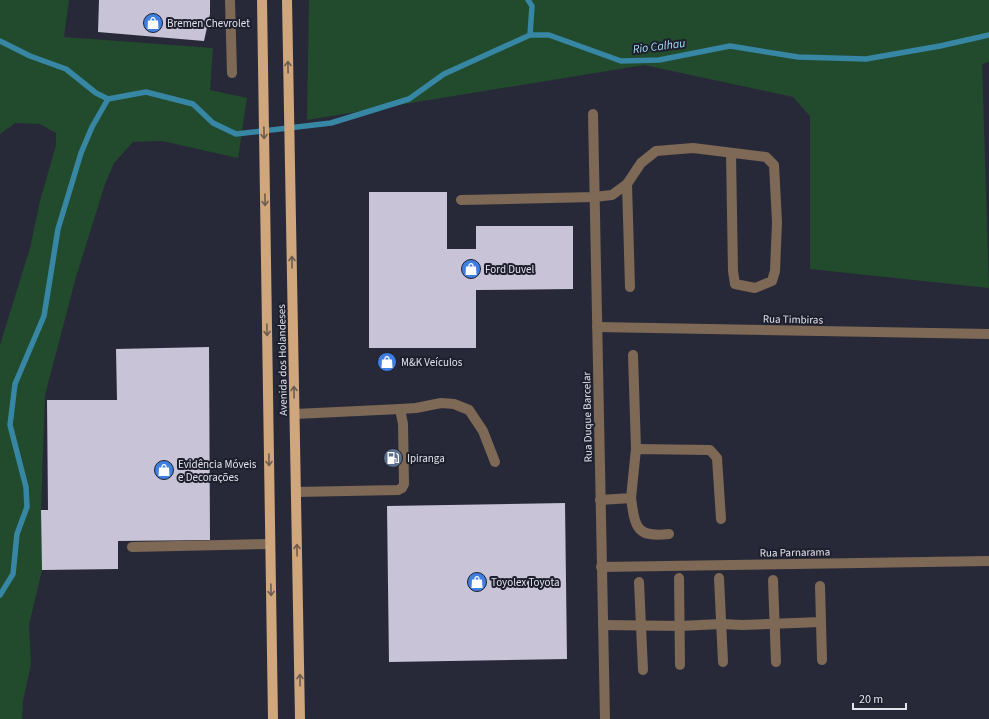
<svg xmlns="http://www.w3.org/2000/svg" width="989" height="719" font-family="'Source Sans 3',sans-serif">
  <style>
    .green { fill: #224a2d }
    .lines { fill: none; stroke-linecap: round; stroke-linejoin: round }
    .stream { stroke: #3786a3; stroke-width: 5.5 }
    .building { fill: #c8c3d6 }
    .minor { stroke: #7d6955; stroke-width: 10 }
    .major { stroke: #d0a67c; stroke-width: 10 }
    .oneway { stroke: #6e5c51 }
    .labels { text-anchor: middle; stroke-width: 4; stroke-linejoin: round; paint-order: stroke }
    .poi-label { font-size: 11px; fill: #e2e3ed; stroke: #1e1f2d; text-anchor: start }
    .street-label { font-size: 11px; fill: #e2e3ed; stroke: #1e1f2d }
    .water-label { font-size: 12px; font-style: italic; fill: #9fdcf5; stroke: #1e1f2d }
  </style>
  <rect width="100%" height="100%" fill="#282938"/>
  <g class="green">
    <path d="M 0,0 L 69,0 L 64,37 L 213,48 L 210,90 L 247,98 L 238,158 L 162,141 L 133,142 L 114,163 L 105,184 L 76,277 L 45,395 L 41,510 L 42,570 L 29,625 L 31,664 L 23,701 L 22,719 L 0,719 L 0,345 L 30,248 L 40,201 L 56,145 L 56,133 L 40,124 L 15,123 L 0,134 Z"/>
    <path d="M 309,0 L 989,0 L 989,62 L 982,64 L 989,288 L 810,269 L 810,116 L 793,97 L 644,65 L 307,120 Z"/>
  </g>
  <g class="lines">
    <g class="stream">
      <path d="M 528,0 L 532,6 L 530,35"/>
      <path d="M 0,41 L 30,56 L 66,69 L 96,93 L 108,99"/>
      <path d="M 0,595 L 13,574 L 17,534 L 27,507 L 26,487 L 10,425 L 15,384 L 44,316 L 58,229 L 81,153 L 92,127 L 108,99 L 146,92 L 193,104 L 213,123 L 236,134 L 331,123 L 409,99 L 444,74 L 530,35 L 549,35 L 621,61 L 659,60 L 730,46 L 798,57 L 866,59 L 940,46 L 989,35"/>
    </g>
  </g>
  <g class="building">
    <path d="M 99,0 L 210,0 L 210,14 L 204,41 L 98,32 Z"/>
    <path d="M 369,192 L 447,192 L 447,249 L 476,249 L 476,226 L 573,226 L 573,289 L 476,290 L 476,348 L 369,348 Z"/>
    <path d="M 209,347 L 210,540 L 118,541 L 118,569 L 42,570 L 41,510 L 48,510 L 47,400 L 117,400 L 116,349 Z"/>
    <path d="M 565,503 L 567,659 L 389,662 L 387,506 Z"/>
  </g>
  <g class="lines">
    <g class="minor">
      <path d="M 230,0 L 232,73"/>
      <path d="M 593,114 L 605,719"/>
      <path d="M 627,184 L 630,287"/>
      <path d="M 461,200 L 594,197 L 612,195 L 627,184 L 641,163 L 656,151 L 693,148 L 766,157 L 774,165 L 777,222 L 775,271 L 772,281 L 755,288 L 735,284 L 733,271 L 731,153"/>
      <path d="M 597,327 L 989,334"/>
      <path d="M 633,355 L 636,449"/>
      <path d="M 400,409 L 416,408 L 441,403 L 454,404 L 469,410 L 483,431 L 495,462"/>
      <path d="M 295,414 L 400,409 L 403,424 L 404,484 L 402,488 L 398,490 L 296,492"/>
      <path d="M 631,498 C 635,527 636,538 669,534"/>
      <path d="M 600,500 L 631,498 L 636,449 L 710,450 L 717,458 L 721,519"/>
      <path d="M 132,547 L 270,544"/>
      <path d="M 601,567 L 989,561"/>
      <path d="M 679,578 L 680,665"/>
      <path d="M 719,578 L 723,662"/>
      <path d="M 773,580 L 776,662"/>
      <path d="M 639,582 L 643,670"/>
      <path d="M 821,622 L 822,660"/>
      <path d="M 603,625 L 680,626 L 721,624 L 742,625 L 821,622 L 820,586"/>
    </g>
    <g class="major">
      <path d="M 262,0 L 273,719"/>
      <path d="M 287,0 L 300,719"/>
    </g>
  </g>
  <defs><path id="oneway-shaft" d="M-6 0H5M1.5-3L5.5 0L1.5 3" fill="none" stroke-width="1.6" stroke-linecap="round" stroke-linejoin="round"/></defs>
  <g class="oneway">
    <use href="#oneway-shaft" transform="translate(288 67) rotate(-91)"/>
    <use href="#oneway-shaft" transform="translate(264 133) rotate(89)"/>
    <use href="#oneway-shaft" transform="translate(265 200) rotate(89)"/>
    <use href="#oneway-shaft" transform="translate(292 262) rotate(-91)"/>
    <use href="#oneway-shaft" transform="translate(267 330) rotate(89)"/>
    <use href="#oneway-shaft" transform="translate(294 392) rotate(-91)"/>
    <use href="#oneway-shaft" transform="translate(269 460) rotate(89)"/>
    <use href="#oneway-shaft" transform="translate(297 550) rotate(-91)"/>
    <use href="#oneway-shaft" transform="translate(271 590) rotate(89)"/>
    <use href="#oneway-shaft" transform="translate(300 680) rotate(-91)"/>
  </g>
  <defs>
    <g id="shop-disc" transform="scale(1)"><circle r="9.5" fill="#3f7fe0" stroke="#1e1f2d"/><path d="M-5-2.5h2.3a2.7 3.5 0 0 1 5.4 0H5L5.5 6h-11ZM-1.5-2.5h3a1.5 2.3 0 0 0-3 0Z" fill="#fff"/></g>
    <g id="fuel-disc" transform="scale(1)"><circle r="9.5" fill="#5c6f8a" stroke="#1e1f2d"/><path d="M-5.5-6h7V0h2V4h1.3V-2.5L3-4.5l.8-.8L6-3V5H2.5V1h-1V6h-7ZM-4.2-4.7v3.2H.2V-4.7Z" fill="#fff"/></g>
  </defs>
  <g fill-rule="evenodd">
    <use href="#shop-disc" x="153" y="23"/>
    <use href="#shop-disc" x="471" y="269"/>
    <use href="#shop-disc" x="387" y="362"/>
    <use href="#fuel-disc" x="393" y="458"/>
    <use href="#shop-disc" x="164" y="470"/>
    <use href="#shop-disc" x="477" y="582"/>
  </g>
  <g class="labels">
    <g class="poi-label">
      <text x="167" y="27">Bremen Chevrolet</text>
      <text x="485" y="273">Ford Duvel</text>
      <text x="401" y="366">M&amp;K Veículos</text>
      <text x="407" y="462">Ipiranga</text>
      <text x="178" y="468">Evidência Móveis<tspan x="178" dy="13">e Decorações</tspan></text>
      <text x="491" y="586">Toyolex Toyota</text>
    </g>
    <g class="street-label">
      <text transform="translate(793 319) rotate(1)" y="4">Rua Timbiras</text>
      <text transform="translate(282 360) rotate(-91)" y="4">Avenida dos Holandeses</text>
      <text transform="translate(587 417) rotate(-91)" y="4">Rua Duque Barcelar</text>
      <text transform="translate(795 552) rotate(-1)" y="4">Rua Parnarama</text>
    </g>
    <g class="water-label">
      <text transform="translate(659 46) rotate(-7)" y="4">Rio Calhau</text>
    </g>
  </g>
  <path d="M853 703v6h53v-6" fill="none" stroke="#e2e3ed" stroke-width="2"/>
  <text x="859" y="703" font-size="12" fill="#e2e3ed" stroke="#1e1f2d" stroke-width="3" paint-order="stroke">20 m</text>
</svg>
